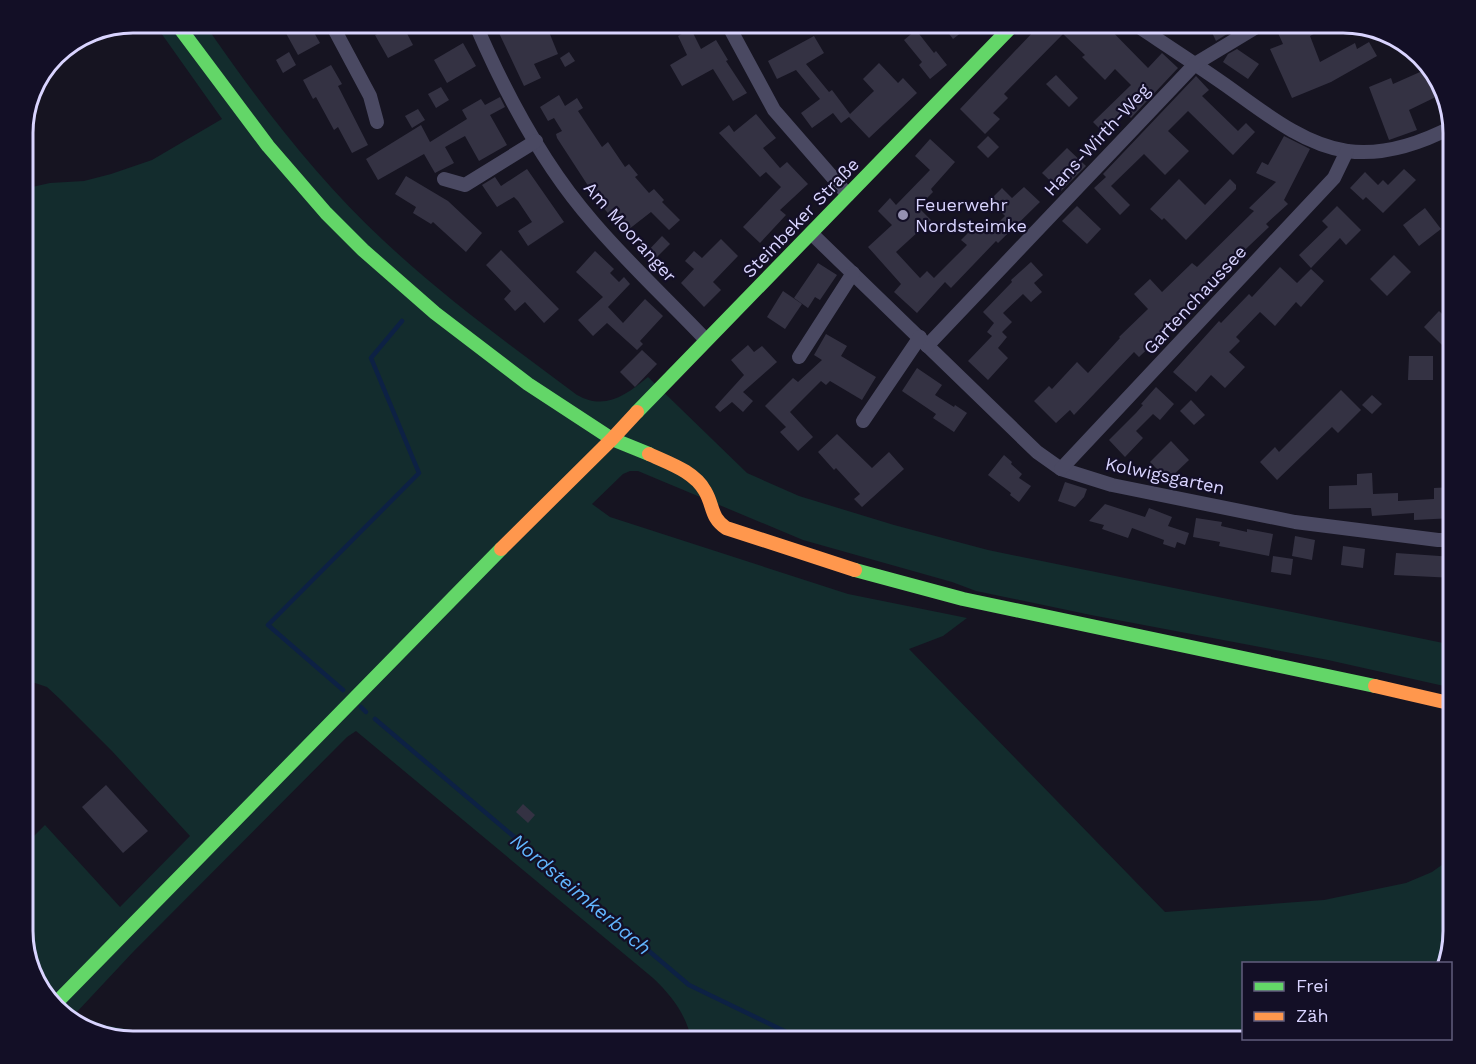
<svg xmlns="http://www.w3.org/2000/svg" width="1476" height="1064" font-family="'Work Sans',sans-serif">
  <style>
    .green { fill: #132c2d }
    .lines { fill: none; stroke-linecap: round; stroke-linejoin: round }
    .stream { stroke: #0d2144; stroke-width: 4.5 }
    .building { fill: #343243 }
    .street { stroke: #4a4962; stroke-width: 14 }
    .fast { stroke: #63d668; stroke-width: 14 }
    .slow { stroke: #ff974d; stroke-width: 14 }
    .poi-dot { fill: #9591b1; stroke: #130f26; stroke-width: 2 }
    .labels { text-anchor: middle; stroke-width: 4.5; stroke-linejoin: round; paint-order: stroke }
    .street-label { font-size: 18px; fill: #d9d4ff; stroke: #130f26 }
    .poi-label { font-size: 18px; fill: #d9d4ff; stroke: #130f26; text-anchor: start }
    .water-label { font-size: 20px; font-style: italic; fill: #62b6ff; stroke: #130f26 }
    .rim { fill: none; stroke: #d9d4ff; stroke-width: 3 }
  </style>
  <rect width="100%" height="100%" fill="#161421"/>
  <path class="green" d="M 154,23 L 204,23 C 257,100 315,177 384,241 C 444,297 511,346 577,395 C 605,411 626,395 648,377 L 747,473 L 799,496 L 894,525 L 988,550 L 1453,645 L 1453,688 L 1328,660 L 1091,615 L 976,591 L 952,582 L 803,540 L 638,471 L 630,471 L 623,474 L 592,504 L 610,517 L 848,594 L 967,618 L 943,636 L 909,649 L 1165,912 L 1324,900 L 1406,883 L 1432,872 L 1453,857 L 1453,902 L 1450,908 L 1453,932 L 1443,963 L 1244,964 L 1244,1038 L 1356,1039 L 1343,1041 L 692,1041 C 686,1015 673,997 653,978 L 356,731 L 347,737 L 133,952 L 75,1014 L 104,1025 L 190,1041 L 132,1041 L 66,1019 L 34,980 L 23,938 L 23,847 L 45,825 L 120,907 L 190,836 L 112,751 L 61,700 L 47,687 L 23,679 L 23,189 L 50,183 L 84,181 L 111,174 L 152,160 L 222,119 Z"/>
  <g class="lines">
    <g class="stream">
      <path d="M 343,690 L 268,625 L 419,473 L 371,358 L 402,321"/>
      <path d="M 361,707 L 366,712"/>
      <path d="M 375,719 L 689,985 L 805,1041"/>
      <path d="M 1437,964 L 1444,960"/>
      <path d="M 1278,1041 L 1284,1038"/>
    </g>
  </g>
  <g class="building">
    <path d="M 289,22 L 308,22 L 320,43 L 298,55 L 282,26 Z"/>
    <path d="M 401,22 L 413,45 L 388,58 L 375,35 Z"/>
    <path d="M 538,22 L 545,22 L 558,54 L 534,64 L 541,78 L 524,86 L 499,33 L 517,24 L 519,30 Z"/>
    <path d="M 940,22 L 954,22 L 962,32 L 953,39 Z"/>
    <path d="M 1027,22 L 1103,22 L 1148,68 L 1162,53 L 1178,68 L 1131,118 L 1126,113 L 1105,134 L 1093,122 L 1131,85 L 1115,69 L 1105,80 L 1082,57 L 1085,55 L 1063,34 L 1004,94 L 1008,98 L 993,113 L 1000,119 L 985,134 L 960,109 L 1034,31 Z"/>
    <path d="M 1207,22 L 1246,22 L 1216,41 Z"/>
    <path d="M 1273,22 L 1313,22 L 1319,31 L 1310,36 L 1320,62 L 1355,43 L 1357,49 L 1369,42 L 1377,56 L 1331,82 L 1292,98 L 1270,49 L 1283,44 Z"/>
    <path d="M 691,29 L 701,49 L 716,40 L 728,60 L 726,61 L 747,93 L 733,101 L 713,69 L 682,86 L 670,65 L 687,55 L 678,36 Z"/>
    <path d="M 916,30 L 934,53 L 936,51 L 947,65 L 930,79 L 919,65 L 922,62 L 904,40 Z"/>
    <path d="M 814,36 L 824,53 L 806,64 L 829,92 L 832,90 L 850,114 L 874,91 L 863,79 L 879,63 L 898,83 L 903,78 L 917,93 L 869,138 L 849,117 L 841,123 L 833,113 L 812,128 L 801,113 L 820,99 L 796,70 L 777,79 L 768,61 Z"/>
    <path d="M 463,43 L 476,66 L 447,83 L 434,60 Z"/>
    <path d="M 1237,49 L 1259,64 L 1248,79 L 1223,62 L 1228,54 Z"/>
    <path d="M 289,52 L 296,65 L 283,73 L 276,60 Z"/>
    <path d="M 569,52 L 575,61 L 565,67 L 560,58 Z"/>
    <path d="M 331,65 L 342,84 L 338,86 L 368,145 L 352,153 L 338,127 L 334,130 L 316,97 L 313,99 L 303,80 Z"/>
    <path d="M 1429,68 L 1442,94 L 1409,110 L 1417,130 L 1389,140 L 1369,87 L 1391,78 L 1393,84 Z"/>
    <path d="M 1056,75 L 1078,98 L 1069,107 L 1046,84 Z"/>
    <path d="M 1196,76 L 1209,90 L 1202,96 L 1238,131 L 1246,123 L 1255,132 L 1233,155 L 1188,111 L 1168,131 L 1189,151 L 1165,175 L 1144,154 L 1111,186 L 1130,205 L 1120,215 L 1094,188 L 1106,177 L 1103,174 Z"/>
    <path d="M 441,87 L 449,100 L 436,108 L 428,94 Z"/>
    <path d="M 559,95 L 565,106 L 577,98 L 583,108 L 578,111 L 602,147 L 608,142 L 625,167 L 629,164 L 638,175 L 635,177 L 649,193 L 654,189 L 664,200 L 662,202 L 680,220 L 669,230 L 651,212 L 624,233 L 598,201 L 557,138 L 556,134 L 562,131 L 554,118 L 548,121 L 540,107 Z"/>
    <path d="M 500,97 L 505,107 L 490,115 L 507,145 L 479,161 L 465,136 L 445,147 L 454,163 L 435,173 L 424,154 L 378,180 L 366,159 L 421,125 L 430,142 L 467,119 L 462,110 L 481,99 L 485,105 Z"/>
    <path d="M 418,109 L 425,120 L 412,128 L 405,116 Z"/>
    <path d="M 756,114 L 776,138 L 763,148 L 780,168 L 787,162 L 808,184 L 780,210 L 786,215 L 760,243 L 743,227 L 781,187 L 766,172 L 760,177 L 719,133 L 729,125 L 734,132 Z"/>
    <path d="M 988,136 L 999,147 L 988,158 L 977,147 Z"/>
    <path d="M 1284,136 L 1310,149 L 1284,200 L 1288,204 L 1266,224 L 1269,227 L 1191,301 L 1192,302 L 1154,339 L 1156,341 L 1139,357 L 1134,352 L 1074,415 L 1070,410 L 1056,423 L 1034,401 L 1049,386 L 1052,389 L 1077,362 L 1088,373 L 1120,338 L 1119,337 L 1148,309 L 1134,294 L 1150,279 L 1162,292 L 1192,263 L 1197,267 L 1254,211 L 1249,208 L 1276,182 L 1256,173 L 1262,162 L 1268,165 Z"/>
    <path d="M 930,139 L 955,162 L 931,189 L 933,192 L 918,207 L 931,220 L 896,252 L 920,278 L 927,271 L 934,278 L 967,245 L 961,240 L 978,223 L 988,233 L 1005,216 L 990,200 L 1002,188 L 1012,198 L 1024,187 L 1040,202 L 998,243 L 996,241 L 951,288 L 945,282 L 917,313 L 894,292 L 901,284 L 868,247 L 892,225 L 878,211 L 890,198 L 896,205 L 930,170 L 915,156 Z"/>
    <path d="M 1067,148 L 1086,166 L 1061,191 L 1042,173 Z"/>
    <path d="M 527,169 L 564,222 L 528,246 L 518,231 L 532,222 L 518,201 L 514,197 L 497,207 L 482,185 L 495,177 L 501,186 Z"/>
    <path d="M 1404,169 L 1416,180 L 1383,213 L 1366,197 L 1363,200 L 1350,188 L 1365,172 L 1378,185 L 1383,180 L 1388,185 Z"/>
    <path d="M 406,176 L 448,201 L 482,233 L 466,252 L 433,222 L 431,224 L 413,213 L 416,207 L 395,194 Z"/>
    <path d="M 1179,179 L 1205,205 L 1230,179 L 1236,185 L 1236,189 L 1186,240 L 1164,218 L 1162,220 L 1150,209 Z"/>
    <path d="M 1077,206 L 1101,229 L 1087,244 L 1062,221 Z"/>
    <path d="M 1337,206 L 1361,230 L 1346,245 L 1340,238 L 1311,268 L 1299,255 L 1328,227 L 1322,221 Z"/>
    <path d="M 1425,208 L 1441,229 L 1419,246 L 1403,225 Z"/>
    <path d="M 662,236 L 670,244 L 653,261 L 646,253 Z"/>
    <path d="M 721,239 L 738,256 L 713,282 L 721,290 L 704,307 L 681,283 L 694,269 L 685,261 L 694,251 L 702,258 Z"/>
    <path d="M 501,250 L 559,309 L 544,323 L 525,302 L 515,311 L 504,299 L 511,291 L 486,265 Z"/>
    <path d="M 595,251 L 614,269 L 610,273 L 619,282 L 624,277 L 630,284 L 608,307 L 623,323 L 645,299 L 663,316 L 640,341 L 643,344 L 637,350 L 607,323 L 593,336 L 578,320 L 603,297 L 576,272 Z"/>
    <path d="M 1394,255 L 1411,272 L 1387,296 L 1370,279 Z"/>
    <path d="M 1031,262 L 1043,275 L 1034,283 L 1042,292 L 1031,302 L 1023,294 L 1003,313 L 1012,322 L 1002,332 L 1007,337 L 998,348 L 1008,358 L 988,380 L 968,361 L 992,336 L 987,332 L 994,323 L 983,312 L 1012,282 L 1011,280 Z"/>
    <path d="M 818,263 L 837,275 L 820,300 L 815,297 L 808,308 L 794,298 Z"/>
    <path d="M 1280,267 L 1297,283 L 1311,269 L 1324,281 L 1301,307 L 1296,302 L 1275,326 L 1260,312 L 1236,337 L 1240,341 L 1229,352 L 1245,367 L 1225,388 L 1211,375 L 1196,392 L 1173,372 L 1219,321 L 1221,323 L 1249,294 L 1252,297 Z"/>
    <path d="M 783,291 L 802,304 L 785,329 L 767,317 Z"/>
    <path d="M 1439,311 L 1454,325 L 1454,341 L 1446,349 L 1424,327 Z"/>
    <path d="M 826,334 L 847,346 L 841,356 L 876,377 L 862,400 L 830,381 L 826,385 L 821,381 L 790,412 L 813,437 L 798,451 L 780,432 L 786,427 L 765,406 L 793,378 L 798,382 L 822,360 L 814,355 Z"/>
    <path d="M 748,345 L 754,352 L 762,346 L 777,362 L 743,392 L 753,401 L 743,412 L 732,402 L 720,412 L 715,407 L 744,375 L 731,360 Z"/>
    <path d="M 642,350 L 657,364 L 635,387 L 620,372 Z"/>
    <path d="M 1409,356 L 1433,356 L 1433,380 L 1408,380 Z"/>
    <path d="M 917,368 L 942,385 L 935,395 L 954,407 L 955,405 L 967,413 L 954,432 L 933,418 L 936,414 L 902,391 Z"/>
    <path d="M 1156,387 L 1174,404 L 1160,420 L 1153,414 L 1136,431 L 1143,438 L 1125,457 L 1109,440 L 1136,413 L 1143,405 L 1141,404 Z"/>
    <path d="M 1341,390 L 1361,410 L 1338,433 L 1332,427 L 1277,480 L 1260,462 L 1275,447 L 1279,452 Z"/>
    <path d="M 1372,395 L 1382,404 L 1372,414 L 1362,405 Z"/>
    <path d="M 1191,400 L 1205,415 L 1194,425 L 1180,411 Z"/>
    <path d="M 837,434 L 872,468 L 889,452 L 904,469 L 862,507 L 854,499 L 860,494 L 836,468 L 834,470 L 818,452 Z"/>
    <path d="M 1171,441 L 1189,460 L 1168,480 L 1150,462 Z"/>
    <path d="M 1004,455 L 1012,462 L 1011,464 L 1022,474 L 1019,478 L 1031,486 L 1019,502 L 1010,495 L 1011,493 L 988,475 Z"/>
    <path d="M 1372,473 L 1373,494 L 1398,493 L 1398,501 L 1434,499 L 1434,488 L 1454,487 L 1454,518 L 1414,520 L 1414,513 L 1372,516 L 1371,508 L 1329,509 L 1329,486 L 1357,485 L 1357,474 Z"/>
    <path d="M 1065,482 L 1087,489 L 1084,497 L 1075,507 L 1058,501 Z"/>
    <path d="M 1105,504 L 1145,517 L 1149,508 L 1172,517 L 1168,526 L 1189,533 L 1185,545 L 1177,542 L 1175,548 L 1163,544 L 1164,540 L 1132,528 L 1128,538 L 1102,529 L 1104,525 L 1089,521 Z"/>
    <path d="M 1196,518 L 1222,522 L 1221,526 L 1247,532 L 1247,529 L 1273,534 L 1269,556 L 1219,546 L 1220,542 L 1193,537 Z"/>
    <path d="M 1295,536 L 1315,540 L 1312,560 L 1292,556 Z"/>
    <path d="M 1343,546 L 1365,549 L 1363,568 L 1341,565 Z"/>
    <path d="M 1396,553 L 1454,557 L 1454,578 L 1394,575 Z"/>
    <path d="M 1273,556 L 1293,559 L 1291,575 L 1271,572 Z"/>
    <path d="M 106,785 L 148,831 L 123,853 L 82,807 Z"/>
    <path d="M 523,804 L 535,815 L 528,823 L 516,812 Z"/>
  </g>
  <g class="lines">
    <g class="street">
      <path d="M 331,23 L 370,96 L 377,122"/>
      <path d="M 475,23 C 505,93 542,164 593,222 C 628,263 669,301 706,340"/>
      <path d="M 727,23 L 774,110 L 848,195"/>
      <path d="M 1133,23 C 1163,43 1194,63 1224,84 C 1261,110 1301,144 1347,151 C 1383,156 1421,143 1452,127"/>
      <path d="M 444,179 L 465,185 L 536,141"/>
      <path d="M 811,233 L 1037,452 L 1061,469 L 1112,485 L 1295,522 L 1438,540 L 1453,540"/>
      <path d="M 927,346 L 1195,64 L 1263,23"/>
      <path d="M 799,357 L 853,273"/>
      <path d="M 863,421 L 920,337"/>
      <path d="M 1061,469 L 1334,178 L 1347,151"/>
    </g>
    <g class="fast">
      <path d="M 176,23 L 268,146 L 326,213 L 363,250 L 435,313 L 528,384 L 612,439 L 649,454"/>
      <path d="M 637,412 L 1015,23"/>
      <path d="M 855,570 L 963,599 L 1375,686"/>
      <path d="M 54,1005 L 501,549"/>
    </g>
    <g class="slow">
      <path d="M 649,454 C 668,463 694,471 705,491 C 714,506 710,517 726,528 L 855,570"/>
      <path d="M 501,549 L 612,439 L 637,412"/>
      <path d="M 1375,686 L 1453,704"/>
    </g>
  </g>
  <circle class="poi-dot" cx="903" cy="215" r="6"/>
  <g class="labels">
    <g class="street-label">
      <text transform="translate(1097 140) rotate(-47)" y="6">Hans-Wirth-Weg</text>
      <text transform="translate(801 218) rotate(-46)" y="6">Steinbeker Straße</text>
      <text transform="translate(630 232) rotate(48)" y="6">Am Mooranger</text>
      <text transform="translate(1195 300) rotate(-47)" y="6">Gartenchaussee</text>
      <text transform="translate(1165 476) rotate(12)" y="6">Kolwigsgarten</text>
    </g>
    <g class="poi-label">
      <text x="915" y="211">Feuerwehr<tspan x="915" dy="21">Nordsteimke</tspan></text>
    </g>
    <g class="water-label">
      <text transform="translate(581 894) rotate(40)" y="7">Nordsteimkerbach</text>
    </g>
  </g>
  <path d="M0 0H1476V1064H0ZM133 33H1343A100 100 0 0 1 1443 133V931A100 100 0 0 1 1343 1031H133A100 100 0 0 1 33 931V133A100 100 0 0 1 133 33Z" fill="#130f26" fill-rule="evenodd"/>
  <path class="rim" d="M133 33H1343A100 100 0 0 1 1443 133V931A100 100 0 0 1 1343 1031H133A100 100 0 0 1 33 931V133A100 100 0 0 1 133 33Z"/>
  <rect x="1242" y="962" width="210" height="78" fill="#130f26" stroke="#625e7d" stroke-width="1.5"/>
  <rect x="1254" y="982" width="30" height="9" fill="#63d668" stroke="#625e7d" stroke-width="1.5"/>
  <text x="1296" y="992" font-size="18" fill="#d9d4ff">Frei</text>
  <rect x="1254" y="1012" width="30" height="9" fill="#ff974d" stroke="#625e7d" stroke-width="1.5"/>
  <text x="1296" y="1022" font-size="18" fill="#d9d4ff">Zäh</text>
</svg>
